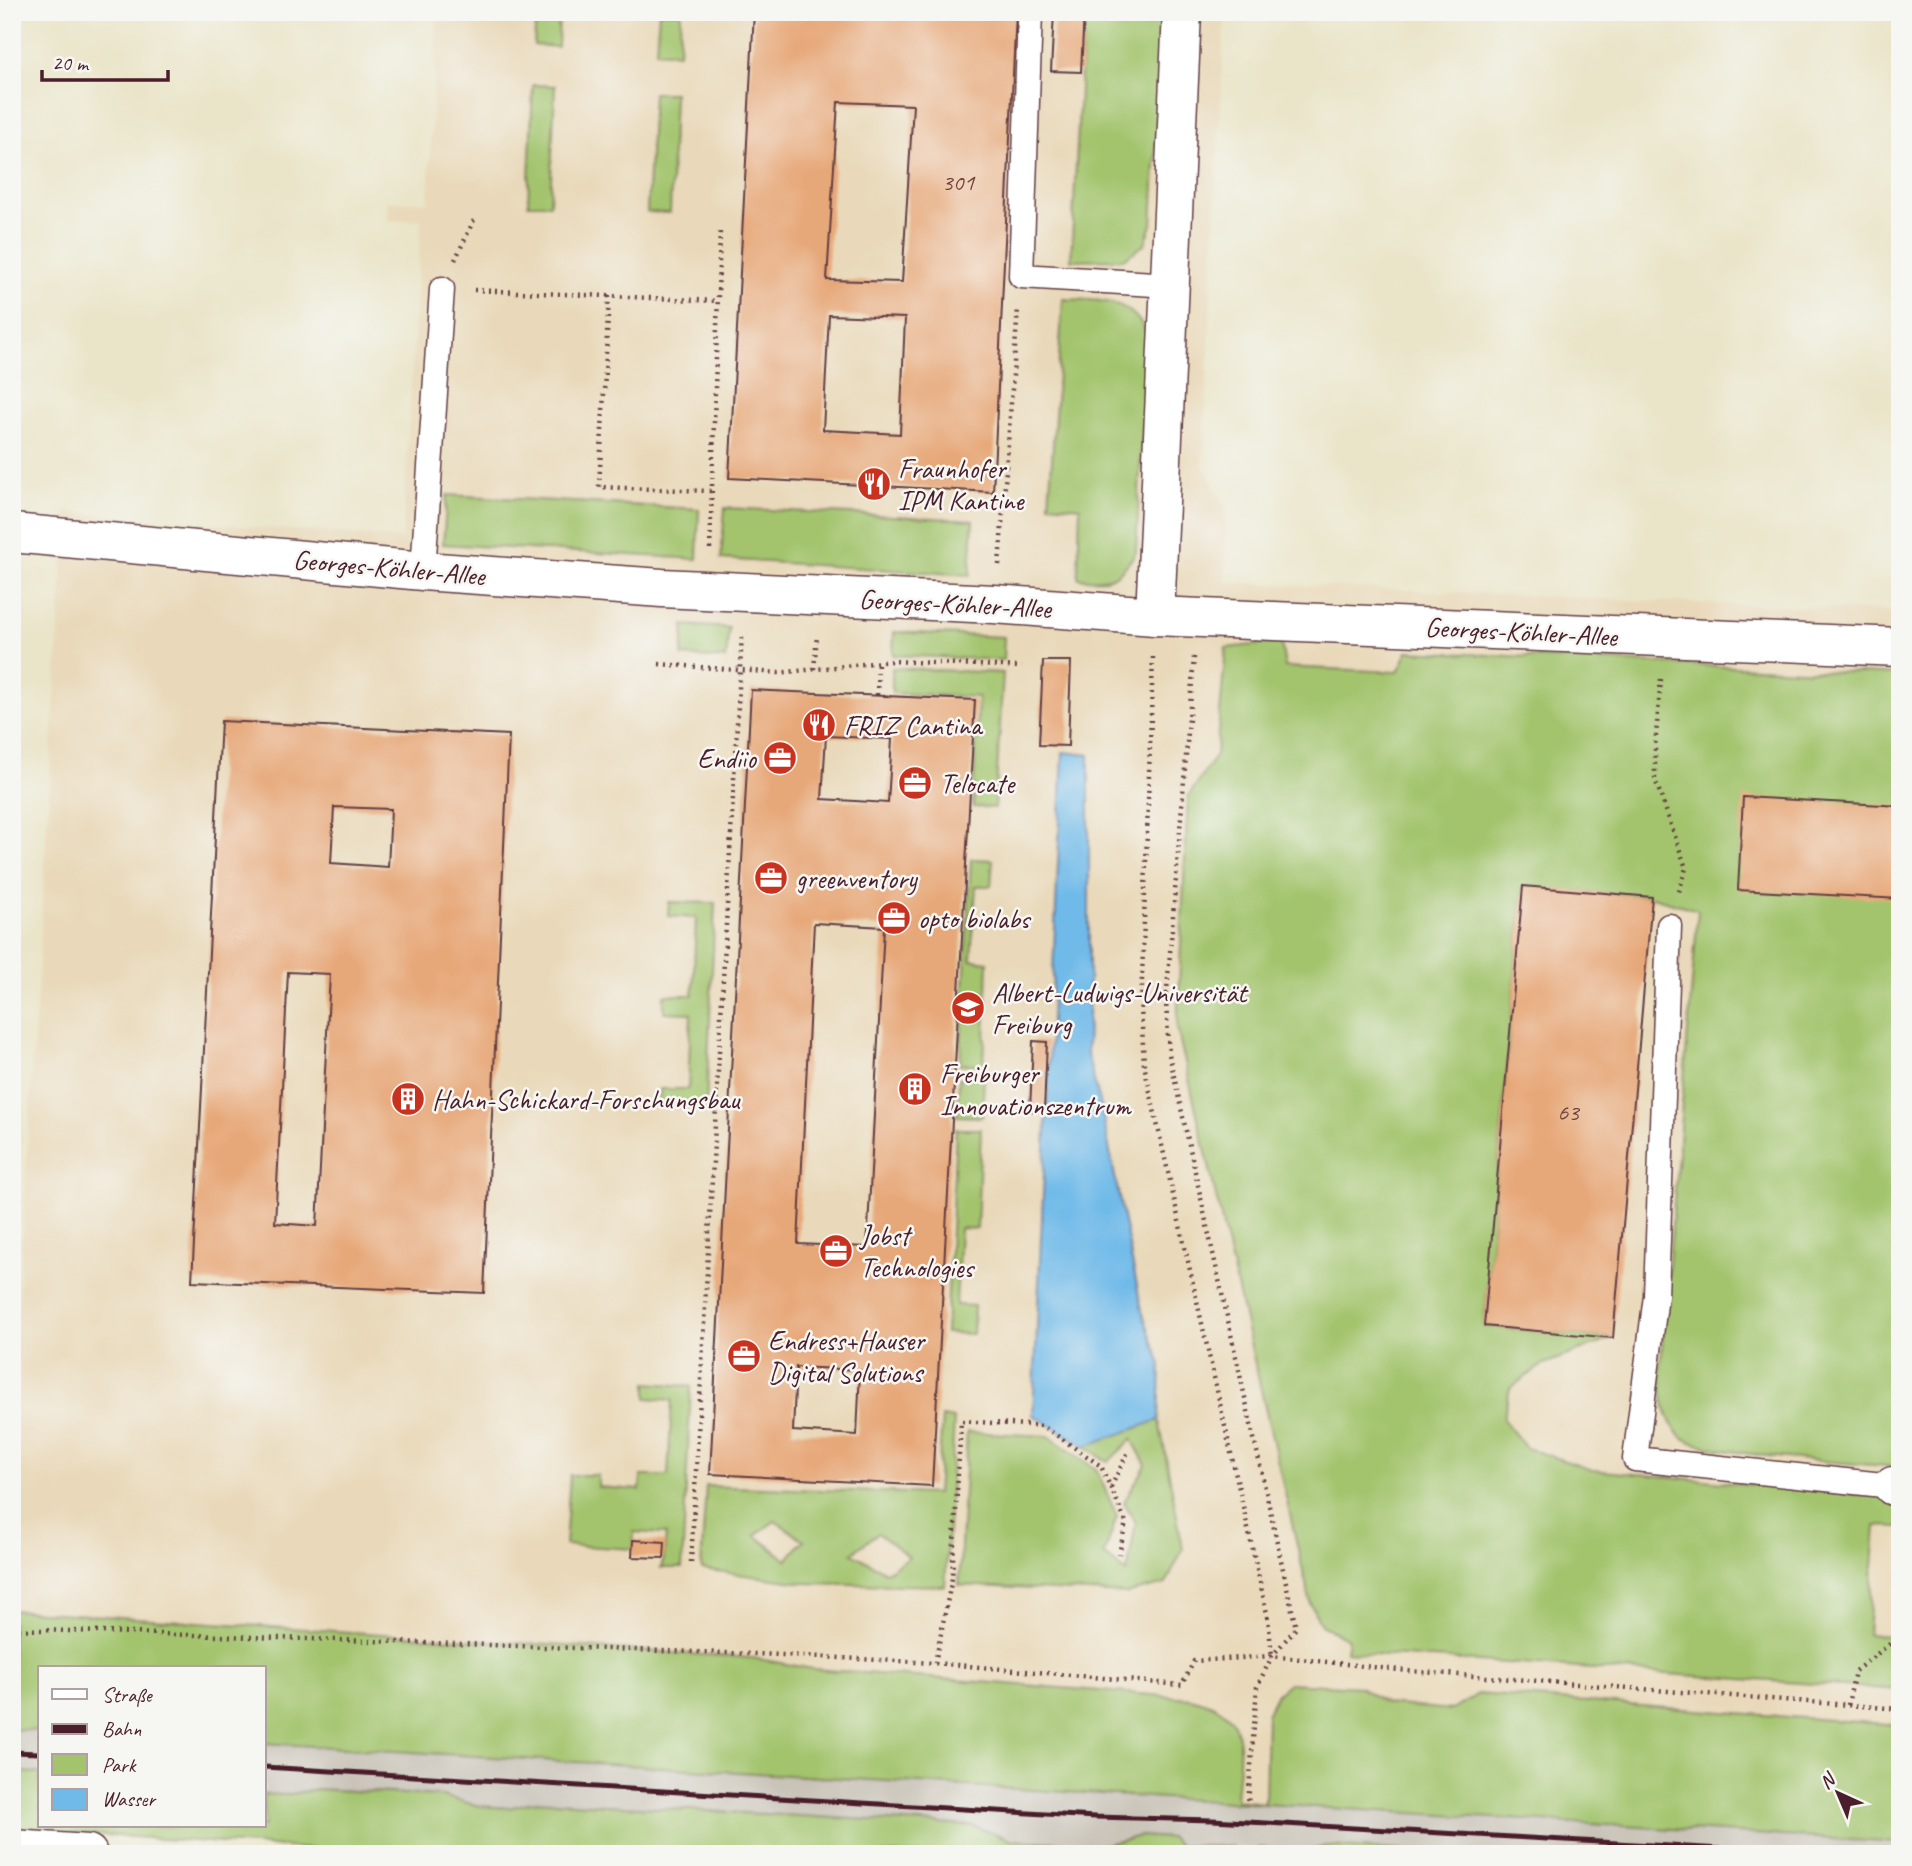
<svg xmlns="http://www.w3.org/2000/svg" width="1912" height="1866" font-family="Caveat,sans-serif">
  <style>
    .built { fill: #e9d9ba }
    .industrial { fill: #c9c3b8 }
    .green { fill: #a3c46d; stroke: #76724c; stroke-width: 2; fill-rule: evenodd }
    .water { fill: #70bae9; stroke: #5d6c8a; stroke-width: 2 }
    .building { fill: #e7a879; fill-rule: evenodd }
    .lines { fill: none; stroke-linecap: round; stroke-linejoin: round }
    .lane-casing { stroke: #623d43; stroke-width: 27 }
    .street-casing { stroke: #623d43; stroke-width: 41 }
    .path { stroke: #623d43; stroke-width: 4.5; stroke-dasharray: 2 5; stroke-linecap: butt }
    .lane { stroke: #fff; stroke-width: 24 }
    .street { stroke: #fff; stroke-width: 38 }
    .rail { stroke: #4a1f2b; stroke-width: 5 }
    .labels { text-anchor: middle; stroke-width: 5; stroke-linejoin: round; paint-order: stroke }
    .number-label { font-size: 24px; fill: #71413e }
    .poi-label { font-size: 28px; fill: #4a1f2b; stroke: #f6f6f2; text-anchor: start }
    .street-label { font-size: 28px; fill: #4a1f2b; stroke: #f6f6f2 }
  </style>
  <rect width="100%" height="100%" fill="#f6f6f2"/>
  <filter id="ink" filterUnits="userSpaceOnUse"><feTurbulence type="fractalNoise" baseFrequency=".0143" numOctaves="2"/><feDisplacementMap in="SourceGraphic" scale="14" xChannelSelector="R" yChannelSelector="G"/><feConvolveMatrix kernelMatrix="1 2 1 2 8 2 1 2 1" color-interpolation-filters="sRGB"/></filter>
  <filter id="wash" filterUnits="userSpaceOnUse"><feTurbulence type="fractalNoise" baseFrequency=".00686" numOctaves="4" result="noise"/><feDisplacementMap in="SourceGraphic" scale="28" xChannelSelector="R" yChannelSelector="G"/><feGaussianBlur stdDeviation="1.57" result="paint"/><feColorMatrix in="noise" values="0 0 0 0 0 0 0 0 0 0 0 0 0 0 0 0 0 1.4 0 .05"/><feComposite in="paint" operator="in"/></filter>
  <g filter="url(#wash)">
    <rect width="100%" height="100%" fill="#eae5c9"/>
    <path class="built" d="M 437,12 L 1225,12 L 1203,465 L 1226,508 L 1225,582 L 1900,612 L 1900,1725 L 1478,1694 L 1452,1710 L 1386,1704 L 1359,1687 L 1267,1713 L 1266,1803 L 1236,1800 L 1240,1735 L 753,1658 L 12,1610 L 12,1404 L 66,512 L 402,539 L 421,220 L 388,221 L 387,201 L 428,202 Z"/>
    <g class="industrial">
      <path d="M 12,1729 L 40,1731 L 40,1773 L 12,1771 Z"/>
      <path d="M 264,1743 L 1900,1843 L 1900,1854 L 1456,1854 L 1325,1846 L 1308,1852 L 1178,1845 L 1140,1836 L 1102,1845 L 1013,1840 L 973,1826 L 536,1801 L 510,1808 L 479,1806 L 441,1796 L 317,1789 L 285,1795 L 264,1794 Z"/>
    </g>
    <g class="green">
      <path d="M 536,12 L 559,12 L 558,47 L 534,45 Z"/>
      <path d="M 659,12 L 681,12 L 679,53 L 656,51 Z"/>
      <path d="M 1084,12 L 1163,12 L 1152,225 L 1144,245 L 1123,259 L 1071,260 Z"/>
      <path d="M 533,85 L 555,86 L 550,204 L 528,204 Z"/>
      <path d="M 653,93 L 674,93 L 670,213 L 647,212 Z"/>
      <path d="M 1063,299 C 1098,301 1130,296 1147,334 L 1136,552 C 1118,580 1109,582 1078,578 L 1080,507 L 1049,504 Z"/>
      <path d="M 447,495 L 699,509 L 697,559 L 443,544 Z"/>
      <path d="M 725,508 L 973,520 L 970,575 L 721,559 Z"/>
      <path d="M 684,625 L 729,628 L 726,659 L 682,656 Z"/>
      <path d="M 894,632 L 1004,637 L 1003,660 L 893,655 Z"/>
      <path d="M 1281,642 L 1285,667 L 1398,672 L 1408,651 L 1900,675 L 1900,1467 C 1864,1464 1700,1456 1681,1436 C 1662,1417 1663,1397 1660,1372 L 1698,910 L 1652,897 L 1523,887 L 1484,1326 L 1613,1338 L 1544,1364 L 1510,1388 L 1503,1419 L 1526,1448 L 1592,1470 L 1900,1498 L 1900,1527 L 1876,1526 L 1868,1634 L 1900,1637 L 1900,1690 L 1346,1652 L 1348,1639 L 1321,1625 L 1311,1605 L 1177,1028 L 1188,797 L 1216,755 L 1226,648 Z"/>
      <path d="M 892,668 L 1003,673 L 995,808 L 973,807 L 978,697 L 892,693 Z"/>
      <path d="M 971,859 L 993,860 L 991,886 L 976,886 L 971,960 L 988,962 L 984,1065 L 960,1064 Z"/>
      <path d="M 669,902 L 715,903 L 706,1108 L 659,1106 L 660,1089 L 688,1089 L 691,1013 L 664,1012 L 664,995 L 693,995 L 696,918 L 668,916 Z"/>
      <path d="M 959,1078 L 984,1078 L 982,1117 L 957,1116 Z"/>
      <path d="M 956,1129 L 981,1129 L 977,1229 L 960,1228 L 956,1305 L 974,1306 L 973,1334 L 946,1333 Z"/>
      <path d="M 647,1383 L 691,1386 L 682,1568 L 661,1568 L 664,1558 L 666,1534 L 634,1532 L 633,1549 L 565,1545 L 570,1475 L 598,1475 L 598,1487 L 640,1490 L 641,1476 L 668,1476 L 672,1400 L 647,1398 Z"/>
      <path d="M 942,1417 L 954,1419 L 945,1586 L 803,1583 L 701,1569 L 706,1486 L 937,1494 ZM 775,1521 L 804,1540 L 787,1560 L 755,1535 ZM 878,1533 L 909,1557 L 886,1572 L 852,1553 Z"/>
      <path d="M 1159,1420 L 1183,1549 L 1166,1584 L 1126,1594 L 959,1585 L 967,1432 L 1048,1436 L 1096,1469 L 1117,1516 L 1104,1555 L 1127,1573 L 1136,1523 L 1124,1502 L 1146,1465 L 1132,1439 L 1108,1462 L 1085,1446 Z"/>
      <path d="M 12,1610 L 753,1658 L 813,1669 L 1191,1698 C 1200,1701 1210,1703 1218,1708 C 1250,1726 1237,1770 1236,1800 L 1265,1803 L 1267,1713 L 1277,1693 L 1289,1683 L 1360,1687 L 1386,1704 L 1452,1710 L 1478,1694 L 1900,1725 L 1900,1843 L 264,1743 L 264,1668 L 40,1668 L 40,1731 L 12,1729 Z"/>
      <path d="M 12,1772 L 40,1773 L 40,1826 L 264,1826 L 264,1794 L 285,1795 L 317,1789 L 442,1796 L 479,1806 L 509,1808 L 536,1801 L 973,1826 L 1013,1840 L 1102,1845 L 1140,1836 L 1170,1838 L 1179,1845 L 1232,1847 L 1231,1854 L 389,1854 L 12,1829 Z"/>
      <path d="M 1325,1846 L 1456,1854 L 1261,1854 L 1259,1848 L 1308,1852 Z"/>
    </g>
    <path class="water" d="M 1063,752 L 1089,755 L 1089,984 L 1087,1055 L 1100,1102 L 1142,1311 L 1161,1365 L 1159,1420 L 1085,1446 L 1033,1415 Z"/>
    <g id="blocks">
      <g class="building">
        <path d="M 754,12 L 1016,12 L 993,492 L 729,478 ZM 838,102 L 913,105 L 902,282 L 827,280 ZM 829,315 L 905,318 L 900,434 L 823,430 Z"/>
        <path d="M 1054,12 L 1084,12 L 1081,72 L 1051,71 Z"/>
        <path d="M 1043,661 L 1071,661 L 1068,746 L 1039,745 Z"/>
        <path d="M 751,690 L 975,700 L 932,1486 L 710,1474 ZM 826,736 L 892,739 L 888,803 L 822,799 ZM 814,923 L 884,927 L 867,1247 L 798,1244 ZM 796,1367 L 860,1370 L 857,1435 L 793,1431 Z"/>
        <path d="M 221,721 L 509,735 L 484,1293 L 192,1281 ZM 334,807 L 391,809 L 388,867 L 331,863 ZM 288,972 L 330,974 L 317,1226 L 275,1223 Z"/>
        <path d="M 1743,797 L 1900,806 L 1900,899 L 1738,890 Z"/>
        <path d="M 1523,886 L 1652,897 L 1613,1338 L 1484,1326 Z"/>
        <path d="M 1033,1041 L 1047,1042 L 1044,1112 L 1030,1111 Z"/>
        <path d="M 633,1540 L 665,1542 L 664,1558 L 632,1557 Z"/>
      </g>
    </g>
  </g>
  <g filter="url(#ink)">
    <use href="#blocks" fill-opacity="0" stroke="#623d43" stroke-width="2"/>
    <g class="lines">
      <g class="lane-casing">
        <g id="lane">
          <path d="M 1030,12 L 1021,276 L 1171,285"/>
          <path d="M 423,571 L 442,289"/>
          <path d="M 1669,926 L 1656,1296 L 1635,1459 L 1893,1486"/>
        </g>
      </g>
      <g class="street-casing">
        <g id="street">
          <path d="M 12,533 L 423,571 L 662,588 L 994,604 L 1155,616 L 1900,647"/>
          <path d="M 1155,616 L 1182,12"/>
          <path d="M 1893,1486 L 1900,1487"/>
          <path d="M 12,1849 L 88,1854"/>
        </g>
      </g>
      <g class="path">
        <path d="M 455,260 L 474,220"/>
        <path d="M 474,290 L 718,301"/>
        <path d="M 609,296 L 599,487 L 712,491"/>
        <path d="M 710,549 L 720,231"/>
        <path d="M 999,565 L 1018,308"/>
        <path d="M 1153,657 L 1141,1007 L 1144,1065 L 1268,1618 L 1272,1656"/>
        <path d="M 1194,657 L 1166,1002 L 1169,1054 L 1296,1628 L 1272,1656 L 1257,1687 L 1248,1804"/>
        <path d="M 659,664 L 778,673 L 892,661 L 1022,667"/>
        <path d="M 814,669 L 817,635"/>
        <path d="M 1661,679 L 1655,746 L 1655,779 L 1686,868 L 1678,895"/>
        <path d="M 877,695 L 878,662"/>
        <path d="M 1111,1487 L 1128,1452"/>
        <path d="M 691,1562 L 742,633"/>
        <path d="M 12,1629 L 785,1655 L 935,1663 L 1182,1685 L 1194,1661 L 1272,1656 L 1409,1671 L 1900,1709"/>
        <path d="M 935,1663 L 952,1578 L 961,1421 L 1043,1426 L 1101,1466 L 1126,1522 L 1119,1554"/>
        <path d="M 1848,1705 L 1855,1671 L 1900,1636"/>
        <path d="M 1245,1854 L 1246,1847"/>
      </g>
      <use href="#lane" class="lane"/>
      <use href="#street" class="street"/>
      <g class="rail">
        <path d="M 12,1752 L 40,1753"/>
        <path d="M 264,1767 L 1095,1817 L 1212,1820 L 1812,1854"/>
      </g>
    </g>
  </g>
  <defs>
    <g id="restaurant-disc" transform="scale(1.75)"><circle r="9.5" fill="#c8321e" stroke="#f6f6f2"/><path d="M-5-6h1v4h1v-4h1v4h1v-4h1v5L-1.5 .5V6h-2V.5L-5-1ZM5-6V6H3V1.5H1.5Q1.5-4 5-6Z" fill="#fff"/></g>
    <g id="office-disc" transform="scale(1.75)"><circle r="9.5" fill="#c8321e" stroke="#f6f6f2"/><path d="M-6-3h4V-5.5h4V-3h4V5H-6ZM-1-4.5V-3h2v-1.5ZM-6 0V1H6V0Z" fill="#fff"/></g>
    <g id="university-disc" transform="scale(1.75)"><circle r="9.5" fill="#c8321e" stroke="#f6f6f2"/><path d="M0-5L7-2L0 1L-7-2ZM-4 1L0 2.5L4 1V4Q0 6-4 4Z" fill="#fff"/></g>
    <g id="building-disc" transform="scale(1.75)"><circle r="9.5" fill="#c8321e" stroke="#f6f6f2"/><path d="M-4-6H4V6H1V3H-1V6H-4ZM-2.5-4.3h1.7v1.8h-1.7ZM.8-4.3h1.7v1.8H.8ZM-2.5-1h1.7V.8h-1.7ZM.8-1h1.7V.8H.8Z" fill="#fff"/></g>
  </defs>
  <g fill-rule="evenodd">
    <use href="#restaurant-disc" x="874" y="484"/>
    <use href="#restaurant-disc" x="819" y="725"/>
    <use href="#office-disc" x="780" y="758"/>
    <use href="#office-disc" x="915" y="783"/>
    <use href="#office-disc" x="771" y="878"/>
    <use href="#office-disc" x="894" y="918"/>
    <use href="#university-disc" x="968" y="1008"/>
    <use href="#building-disc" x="915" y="1089"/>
    <use href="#building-disc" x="408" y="1099"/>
    <use href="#office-disc" x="836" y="1251"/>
    <use href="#office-disc" x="744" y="1356"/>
  </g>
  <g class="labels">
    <g class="number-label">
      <text x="958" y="190">301</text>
      <text x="1568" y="1120">63</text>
    </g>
    <g class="poi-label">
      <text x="898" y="478">Fraunhofer<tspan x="898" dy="32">IPM Kantine</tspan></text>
      <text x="844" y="735">FRIZ Cantina</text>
      <text x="756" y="768" text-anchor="end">Endiio</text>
      <text x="940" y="793">Telocate</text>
      <text x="796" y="888">greenventory</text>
      <text x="918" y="928">opto biolabs</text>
      <text x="992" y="1002">Albert-Ludwigs-Universität<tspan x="992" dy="32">Freiburg</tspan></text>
      <text x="940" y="1083">Freiburger<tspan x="940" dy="32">Innovationszentrum</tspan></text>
      <text x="432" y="1109">Hahn-Schickard-Forschungsbau</text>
      <text x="860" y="1245">Jobst<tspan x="860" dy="32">Technologies</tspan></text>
      <text x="768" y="1350">Endress+Hauser<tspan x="768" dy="32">Digital Solutions</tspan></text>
    </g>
    <g class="street-label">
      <text transform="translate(389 567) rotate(5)" y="10">Georges-Köhler-Allee</text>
      <text transform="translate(955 603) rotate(3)" y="10">Georges-Köhler-Allee</text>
      <text transform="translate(1521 631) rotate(3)" y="10">Georges-Köhler-Allee</text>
    </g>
  </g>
  <rect width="1912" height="1866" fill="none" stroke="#f6f6f2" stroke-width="42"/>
  <rect x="38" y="1666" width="228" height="161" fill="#f6f6f2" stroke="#b1a0a2" stroke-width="2"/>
  <rect x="52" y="1689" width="35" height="10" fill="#ffffff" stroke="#b1a0a2" stroke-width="2"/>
  <text x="102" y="1702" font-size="21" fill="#4a1f2b">Straße</text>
  <rect x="52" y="1724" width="35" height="10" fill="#4a1f2b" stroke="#b1a0a2" stroke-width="2"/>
  <text x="102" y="1736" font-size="21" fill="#4a1f2b">Bahn</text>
  <rect x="52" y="1754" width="35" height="21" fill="#a3c46d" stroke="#b1a0a2" stroke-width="2"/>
  <text x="102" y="1772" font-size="21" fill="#4a1f2b">Park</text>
  <rect x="52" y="1789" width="35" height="21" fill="#70bae9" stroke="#b1a0a2" stroke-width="2"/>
  <text x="102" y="1806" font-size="21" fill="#4a1f2b">Wasser</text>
  <g transform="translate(1838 1793) rotate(316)" stroke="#f6f6f2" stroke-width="5" paint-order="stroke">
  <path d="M0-5L12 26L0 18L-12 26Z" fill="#4a1f2b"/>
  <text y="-10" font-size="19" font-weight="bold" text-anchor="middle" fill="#4a1f2b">N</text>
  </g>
  <path d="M42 70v10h126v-10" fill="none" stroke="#4a1f2b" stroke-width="3.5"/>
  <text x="52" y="70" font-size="21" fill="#4a1f2b" stroke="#f6f6f2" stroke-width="5" paint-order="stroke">20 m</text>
</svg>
